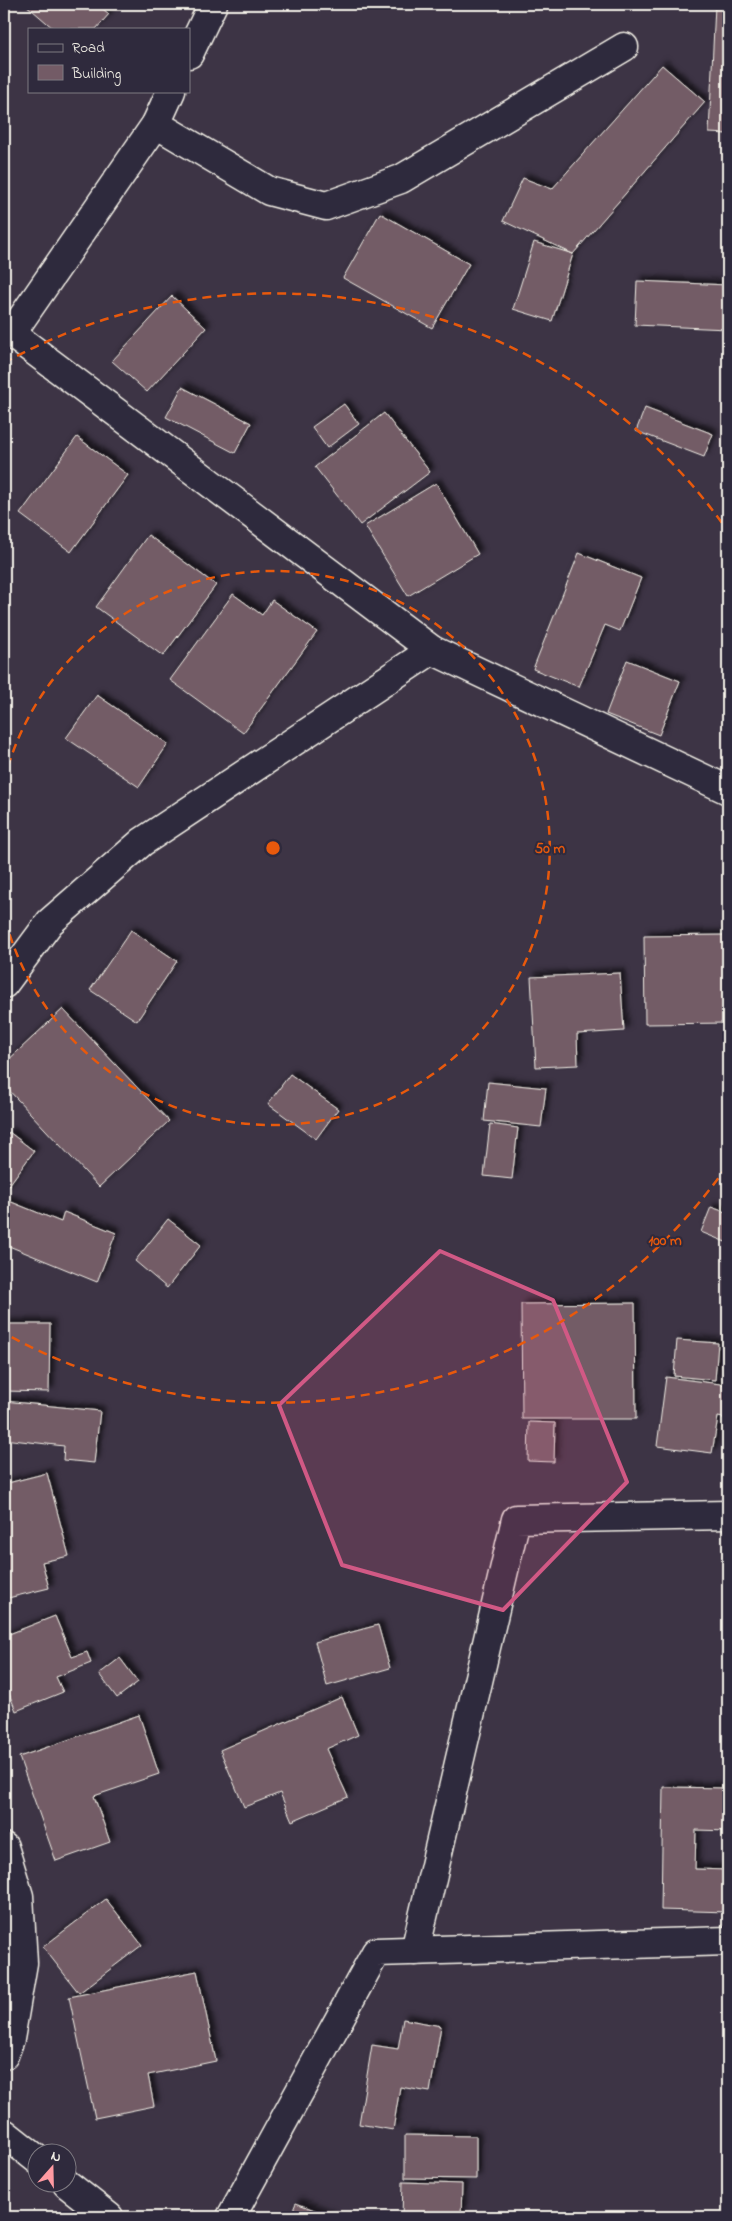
<svg xmlns="http://www.w3.org/2000/svg" width="732" height="2221" font-family="'Indie Flower',sans-serif">
  <style>
    .building { fill: #735b66; stroke: #f4f1e8; filter: url(#shadow) }
    .lines { fill: none; stroke-linecap: round; stroke-linejoin: round }
    .street-casing { stroke: #f4f1e8; stroke-width: 31 }
    .street { stroke: #2f2a3d; stroke-width: 28 }
    .marked { fill: #d15985; fill-opacity: 0.2; stroke: #d15985; stroke-width: 4; stroke-linejoin: round }
    .ring { fill: none; stroke: #e8590c; stroke-width: 2.5; stroke-dasharray: 9 6 }
    .centre { fill: #e8590c; stroke: #2f2a3d; stroke-width: 2.5 }
    .ring-label { font-size: 15px; text-anchor: middle; font-weight: bold; fill: #e8590c; stroke: #2f2a3d; stroke-width: 4; stroke-linejoin: round; paint-order: stroke }
  </style>
  <defs>
    <filter id="shadow"><feDropShadow dx="4.5" dy="-4.5" stdDeviation="2.5" flood-color="#0009"/></filter>
  </defs>
  <rect width="100%" height="100%" fill="#3d3445"/>
  <filter id="ink" filterUnits="userSpaceOnUse"><feTurbulence type="fractalNoise" baseFrequency=".02" numOctaves="2"/><feDisplacementMap in="SourceGraphic" scale="10" xChannelSelector="R" yChannelSelector="G"/><feConvolveMatrix kernelMatrix="1 2 1 2 8 2 1 2 1" color-interpolation-filters="sRGB"/></filter>
  <g filter="url(#ink)">
    <g class="building">
      <path d="M 25,4 L 97,4 L 109,14 L 96,29 L 54,29 Z"/>
      <path d="M 715,5 L 728,6 L 728,134 L 709,133 Z"/>
      <path d="M 662,65 L 705,102 L 573,254 L 503,221 L 523,178 L 552,189 Z"/>
      <path d="M 380,213 L 469,264 L 432,328 L 343,278 Z"/>
      <path d="M 534,242 L 573,254 L 552,321 L 513,309 Z"/>
      <path d="M 637,281 L 728,285 L 728,329 L 635,325 Z"/>
      <path d="M 172,296 L 206,328 L 147,392 L 112,361 Z"/>
      <path d="M 182,387 L 251,423 L 235,453 L 166,417 Z"/>
      <path d="M 344,404 L 359,424 L 327,448 L 312,427 Z"/>
      <path d="M 645,408 L 713,434 L 704,457 L 636,431 Z"/>
      <path d="M 384,413 L 430,472 L 360,525 L 315,467 Z"/>
      <path d="M 77,437 L 128,475 L 71,552 L 20,514 Z"/>
      <path d="M 436,483 L 478,554 L 408,596 L 365,526 Z"/>
      <path d="M 148,535 L 216,585 L 163,656 L 96,607 Z"/>
      <path d="M 579,553 L 641,578 L 620,631 L 605,625 L 579,687 L 533,669 Z"/>
      <path d="M 233,594 L 262,615 L 272,600 L 317,632 L 243,733 L 170,680 Z"/>
      <path d="M 627,660 L 680,681 L 659,735 L 606,714 Z"/>
      <path d="M 97,695 L 168,744 L 139,787 L 66,738 Z"/>
      <path d="M 131,930 L 177,961 L 137,1021 L 90,990 Z"/>
      <path d="M 728,935 L 728,1023 L 645,1024 L 644,936 Z"/>
      <path d="M 620,973 L 624,1031 L 577,1034 L 578,1065 L 536,1067 L 531,977 Z"/>
      <path d="M 63,1009 L 169,1121 L 99,1187 L 4,1085 L 4,1064 Z"/>
      <path d="M 290,1074 L 338,1109 L 316,1139 L 268,1104 Z"/>
      <path d="M 488,1082 L 546,1088 L 541,1127 L 484,1121 Z"/>
      <path d="M 490,1124 L 518,1128 L 512,1179 L 484,1176 Z"/>
      <path d="M 9,1132 L 34,1151 L 4,1192 L 4,1140 Z"/>
      <path d="M 4,1199 L 61,1222 L 64,1212 L 116,1233 L 97,1282 L 4,1244 Z"/>
      <path d="M 711,1207 L 728,1213 L 728,1243 L 701,1232 Z"/>
      <path d="M 168,1219 L 201,1245 L 167,1288 L 135,1261 Z"/>
      <path d="M 635,1303 L 636,1419 L 522,1419 L 521,1304 Z"/>
      <path d="M 4,1324 L 50,1324 L 49,1392 L 4,1391 Z"/>
      <path d="M 677,1340 L 718,1343 L 715,1380 L 674,1376 Z"/>
      <path d="M 666,1377 L 728,1385 L 728,1419 L 718,1417 L 712,1453 L 657,1446 Z"/>
      <path d="M 4,1401 L 100,1411 L 94,1463 L 63,1460 L 64,1446 L 4,1439 Z"/>
      <path d="M 529,1422 L 555,1423 L 554,1462 L 528,1461 Z"/>
      <path d="M 47,1473 L 69,1556 L 42,1562 L 49,1588 L 4,1599 L 4,1484 Z"/>
      <path d="M 55,1616 L 72,1657 L 87,1652 L 91,1663 L 56,1677 L 63,1692 L 16,1711 L 4,1681 L 4,1636 Z"/>
      <path d="M 378,1625 L 390,1668 L 327,1686 L 315,1642 Z"/>
      <path d="M 120,1658 L 138,1682 L 117,1698 L 99,1674 Z"/>
      <path d="M 342,1697 L 358,1735 L 326,1749 L 348,1797 L 292,1821 L 280,1793 L 244,1807 L 220,1750 Z"/>
      <path d="M 139,1715 L 159,1774 L 94,1796 L 110,1842 L 56,1861 L 19,1757 Z"/>
      <path d="M 663,1787 L 728,1788 L 728,1831 L 696,1830 L 695,1869 L 728,1870 L 728,1912 L 661,1910 Z"/>
      <path d="M 106,1899 L 142,1945 L 79,1993 L 43,1947 Z"/>
      <path d="M 197,1971 L 216,2061 L 148,2075 L 154,2106 L 95,2118 L 69,1997 Z"/>
      <path d="M 403,2019 L 441,2026 L 430,2092 L 400,2087 L 393,2130 L 359,2124 L 372,2045 L 398,2049 Z"/>
      <path d="M 405,2135 L 476,2136 L 476,2179 L 405,2178 Z"/>
      <path d="M 403,2182 L 462,2184 L 461,2217 L 402,2217 Z"/>
      <path d="M 296,2203 L 333,2217 L 290,2217 Z"/>
    </g>
    <g class="lines">
      <g class="street-casing">
        <g id="street">
          <path d="M 189,54 L 213,4"/>
          <path d="M 156,124 L 269,191 L 326,206 L 401,179 L 624,47"/>
          <path d="M 4,328 L 432,650 L 728,790"/>
          <path d="M 11,334 L 156,124 L 171,91"/>
          <path d="M 4,984 L 50,922 L 142,842 L 432,650"/>
          <path d="M 4,1847 L 19,1896 L 23,1963 L 10,2039 L 4,2055"/>
          <path d="M 415,1951 L 516,1519 L 728,1515"/>
          <path d="M 4,2133 L 38,2160"/>
          <path d="M 67,2184 L 109,2217"/>
          <path d="M 231,2217 L 376,1952 L 728,1941"/>
        </g>
      </g>
      <use href="#street" class="street"/>
    </g>
  </g>
  <path class="marked" d="M 440,1251 L 553,1300 L 627,1482 L 503,1610 L 342,1565 L 279,1405 Z"/>
  <g class="ring">
    <path d="M4 781A277 277 0 1 1 4 915"/>
    <path d="M727 1166A554 554 0 0 1 4 1333M4 363A554 554 0 0 1 727 530"/>
  </g>
  <circle cx="273" cy="848" r="8" class="centre"/>
  <g class="ring-label">
    <text x="550" y="853">50 m</text>
    <text x="665" y="1245">100 m</text>
  </g>
  <rect width="732" height="2221" fill="none" stroke="#2f2a3d" stroke-width="20"/>
  <rect x="10" y="10" width="712" height="2201" fill="none" stroke="#f4f1e8" stroke-width="2" filter="url(#ink)"/>
  <rect x="28" y="28" width="162" height="65" fill="#2f2a3d" stroke="#7e7a81"/>
  <rect x="38" y="44" width="25" height="8" fill="#2f2a3d" stroke="#7e7a81"/>
  <text x="72" y="52" font-size="15" fill="#f4f1e8">Road</text>
  <rect x="38" y="65" width="25" height="15" fill="#735b66" stroke="#7e7a81"/>
  <text x="72" y="78" font-size="15" fill="#f4f1e8">Building</text>
  <g transform="translate(52 2168) rotate(20)"><circle r="24" fill="#2f2a3d" stroke="#7e7a81"/>
  <path d="M0-4L9 19L0 12L-9 19Z" fill="#ff9aa2"/>
  <text y="-8" font-size="14" font-weight="bold" text-anchor="middle" fill="#f4f1e8">N</text>
  </g>
</svg>
